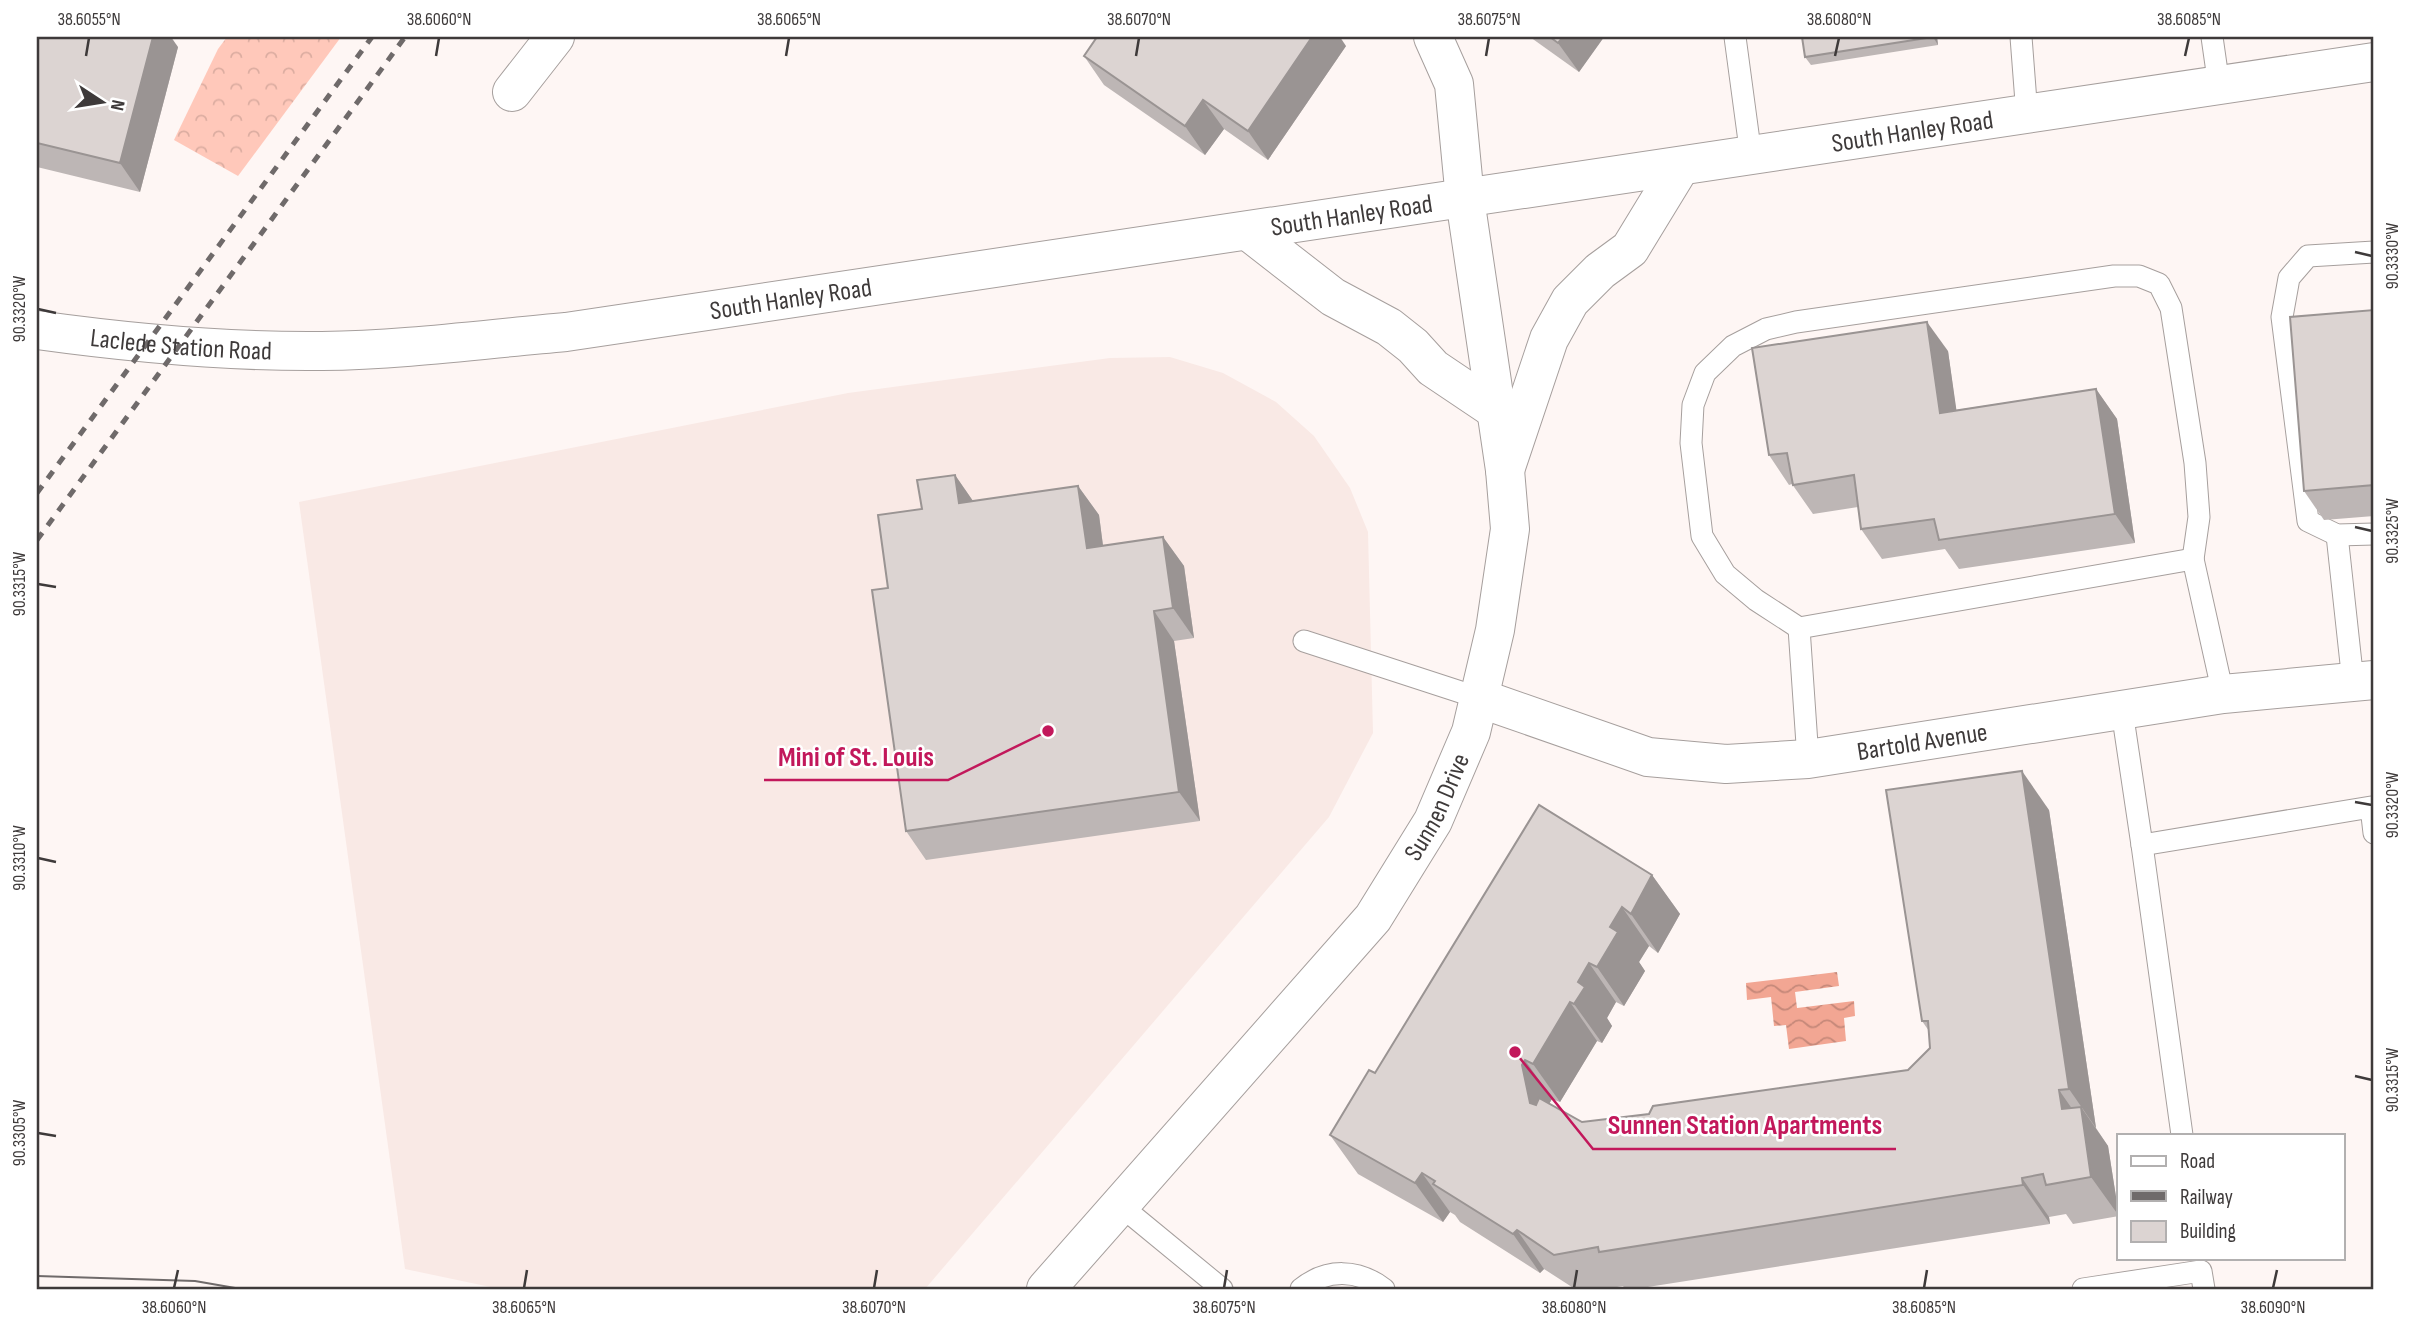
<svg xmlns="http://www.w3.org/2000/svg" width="2411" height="1326" font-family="'Sofia Sans Condensed',sans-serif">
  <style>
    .built { fill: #f9e9e5 }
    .forest { fill: url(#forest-crowns) }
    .water { fill: url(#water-waves) }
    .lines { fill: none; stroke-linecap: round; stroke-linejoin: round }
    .service-casing { stroke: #a69f9d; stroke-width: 23 }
    .minor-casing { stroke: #a69f9d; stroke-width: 40 }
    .primary-casing { stroke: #a69f9d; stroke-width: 40 }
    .service { stroke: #fff; stroke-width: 21 }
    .minor { stroke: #fff; stroke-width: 38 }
    .primary { stroke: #fff; stroke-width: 38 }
    .tram { stroke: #6f6a6a; stroke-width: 2 }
    .rail { stroke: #6f6a6a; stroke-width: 5; stroke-dasharray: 9 9; stroke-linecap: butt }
    .wall { fill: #bdb6b5 }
    .shaded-wall { fill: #9a9493 }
    .building { fill: #dcd4d2; stroke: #9a9493; stroke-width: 2 }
    .ticks { fill: none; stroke: #3e3a3a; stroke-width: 2.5 }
    .labels { text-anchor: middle; stroke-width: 5; stroke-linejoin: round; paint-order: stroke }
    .street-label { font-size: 26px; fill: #3e3a3a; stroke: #fff }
    .leader { fill: none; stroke: #c2185b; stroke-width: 2.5 }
    .callout-dot { fill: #c2185b; stroke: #fff; stroke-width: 2.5 }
    .callout-label { font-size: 28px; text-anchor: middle; font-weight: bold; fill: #c2185b; stroke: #fff; stroke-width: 5; stroke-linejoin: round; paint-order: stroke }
    .neatline { fill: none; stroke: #3e3a3a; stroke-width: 2.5 }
    .ticks-label { font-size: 18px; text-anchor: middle; fill: #3e3a3a }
  </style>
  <defs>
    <pattern id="forest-crowns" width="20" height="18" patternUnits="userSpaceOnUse" patternTransform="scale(1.75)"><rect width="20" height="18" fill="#ffc8ba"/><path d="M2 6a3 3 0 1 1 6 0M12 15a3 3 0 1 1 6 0" fill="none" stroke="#dcada1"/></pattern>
    <pattern id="water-waves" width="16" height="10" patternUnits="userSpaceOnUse" patternTransform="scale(1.75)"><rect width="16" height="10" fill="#f2a693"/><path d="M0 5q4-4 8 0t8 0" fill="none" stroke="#c58879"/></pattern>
  </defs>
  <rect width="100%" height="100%" fill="#fef6f4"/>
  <path class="built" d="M 1170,357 L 1223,373 L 1276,402 L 1314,436 L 1350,488 L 1368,532 L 1373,733 L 1329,817 L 925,1289 L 500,1289 L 405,1269 L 299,502 L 848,393 L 1110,358 Z"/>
  <path class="forest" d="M 227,37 L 341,37 L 238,176 L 174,140 L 218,49 Z"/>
  <path class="water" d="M 1837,972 L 1839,986 L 1795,992 L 1797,1008 L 1854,1001 L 1855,1016 L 1844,1018 L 1846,1041 L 1789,1049 L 1786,1025 L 1774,1026 L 1771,997 L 1747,1000 L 1746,983 Z"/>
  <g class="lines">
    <g class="service-casing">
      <g id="service">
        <path d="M 1735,37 L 1751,156"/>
        <path d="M 2021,37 L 2027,115"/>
        <path d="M 2212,37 L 2219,86"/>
        <path d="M 2374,252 L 2308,256 L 2289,278 L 2282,317 L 2308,521 L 2337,535 L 2374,534"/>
        <path d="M 2337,535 L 2353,682"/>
        <path d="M 1799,628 L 1756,600 L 1725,574 L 1702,536 L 1691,443 L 1693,405 L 1705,373 L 1733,346 L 1766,329 L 1796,322 L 2114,276 L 2139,276 L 2159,284 L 2171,308 L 2195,463 L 2199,517 L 2193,559"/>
        <path d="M 1304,641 L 1479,698"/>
        <path d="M 2122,711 L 2142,845 L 2371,807 L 2374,833"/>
        <path d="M 1808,759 L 1799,628 L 2193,559 L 2223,694"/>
        <path d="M 2142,845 L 2182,1135"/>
        <path d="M 1121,1206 L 1222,1289"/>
        <path d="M 1301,1289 C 1327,1268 1358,1269 1384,1289"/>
        <path d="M 2083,1289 L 2201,1271 L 2204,1289"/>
      </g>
    </g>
    <g class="minor-casing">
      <g id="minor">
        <path d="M 512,92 L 555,37"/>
        <path id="s1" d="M 1479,698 L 1648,757 L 1726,764 L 1808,759 L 2223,694 L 2374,680"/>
        <path id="s2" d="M 1046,1289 L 1373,918 L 1433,821 L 1471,732 L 1495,630 L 1510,529 L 1505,470 L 1465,199 L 1454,84 L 1433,37"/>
      </g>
    </g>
    <g class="primary-casing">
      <g id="primary">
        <path d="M 1248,231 L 1333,297 L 1389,327 L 1413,346 L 1433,368 L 1497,411"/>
        <path id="s3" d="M 37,330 C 131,343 227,352 322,351 C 404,350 485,339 566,332 L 2374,62"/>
        <path d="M 1505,470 L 1549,339 L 1570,301 L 1600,271 L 1630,249 L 1680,167"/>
      </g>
    </g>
    <use href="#service" class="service"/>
    <use href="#minor" class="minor"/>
    <use href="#primary" class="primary"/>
    <path class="tram" d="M 37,1276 L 195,1281 L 241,1289"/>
    <g class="rail">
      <path d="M 37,493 L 372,37"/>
      <path d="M 37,540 L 405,37"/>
    </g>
  </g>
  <g class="wall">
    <path d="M 37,37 L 178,47 L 140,192 L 37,167 Z"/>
    <path d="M 1530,37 L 1604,37 L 1579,72 Z"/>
    <path d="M 1802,37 L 1937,37 L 1938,45 L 1811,65 L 1805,57 Z"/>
    <path d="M 1346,46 L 1268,160 L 1224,129 L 1205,155 L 1104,85 L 1084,56 Z"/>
    <path d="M 2374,310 L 2374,516 L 2324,520 L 2304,491 Z"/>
    <path d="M 1948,351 L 1956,410 L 2096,389 L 2117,419 L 2135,543 L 1959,569 L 1945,549 L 1882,559 L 1861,529 L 1858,507 L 1813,514 L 1792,484 L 1789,485 L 1769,455 Z"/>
    <path d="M 955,475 L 973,501 L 1078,486 L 1099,515 L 1103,546 L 1163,537 L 1184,566 L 1194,638 L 1174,641 L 1200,821 L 926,860 L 906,831 L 888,588 L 922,509 Z"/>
    <path d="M 2049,810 L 2096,1128 L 2108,1146 L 2119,1216 L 2073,1224 L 2066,1214 L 2049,1217 L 2050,1224 L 1635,1289 L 1625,1289 L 1623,1286 L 1605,1289 L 1575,1289 L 1544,1269 L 1540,1273 L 1460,1222 L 1455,1215 L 1450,1212 L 1443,1222 L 1358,1174 L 1330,1135 L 1375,1073 L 1652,875 L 1680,914 L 1658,953 L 1649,946 L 1639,962 L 1645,971 L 1624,1006 L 1616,1002 L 1607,1018 L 1612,1026 L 1602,1043 L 1597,1041 L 1560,1102 L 1552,1099 L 1549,1104 L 1582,1122 L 1649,1114 L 1908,1070 L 1930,1048 L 1929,1031 L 1922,1021 Z"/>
  </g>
  <g class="shaded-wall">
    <path d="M 153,37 L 171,37 L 178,47 L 140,192 L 120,163 Z"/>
    <path d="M 1312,37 L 1340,37 L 1346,46 L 1268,160 L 1248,131 Z"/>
    <path d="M 1563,37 L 1604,37 L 1579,72 L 1558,43 Z"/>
    <path d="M 1933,37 L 1937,37 L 1938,45 Z"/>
    <path d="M 1203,100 L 1224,129 L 1205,155 L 1185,126 Z"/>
    <path d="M 1927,322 L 1948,351 L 1961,442 L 1940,413 Z"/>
    <path d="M 2096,389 L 2117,419 L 2135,543 L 2115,514 Z"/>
    <path d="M 955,475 L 975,504 L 959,503 Z"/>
    <path d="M 1078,486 L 1099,515 L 1107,577 L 1087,548 Z"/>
    <path d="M 1163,537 L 1184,566 L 1194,638 L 1173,608 Z"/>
    <path d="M 1154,611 L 1174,641 L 1200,821 L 1179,792 Z"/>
    <path d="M 2022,771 L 2049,810 L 2096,1128 L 2069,1089 Z"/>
    <path d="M 1652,875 L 1680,914 L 1658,953 L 1631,914 Z"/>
    <path d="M 1622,907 L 1649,946 L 1639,962 L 1645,971 L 1624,1006 L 1597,967 L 1610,927 Z"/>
    <path d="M 1589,963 L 1616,1002 L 1607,1018 L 1612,1026 L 1602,1043 L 1574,1004 L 1578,982 Z"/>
    <path d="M 1570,1002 L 1597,1041 L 1560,1102 L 1533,1064 Z"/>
    <path d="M 1525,1060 L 1552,1099 L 1549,1104 L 1558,1142 L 1530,1103 L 1522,1065 Z"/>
    <path d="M 2059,1090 L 2084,1126 L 2081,1107 L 2108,1146 L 2119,1216 L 2091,1177 L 2062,1109 Z"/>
    <path d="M 1422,1173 L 1450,1212 L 1443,1222 L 1415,1183 Z"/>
    <path d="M 2022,1178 L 2049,1217 L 2050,1224 L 2023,1185 Z"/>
    <path d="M 1517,1230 L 1544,1269 L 1540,1273 L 1513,1234 Z"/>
  </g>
  <g class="building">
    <path d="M 37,37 L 153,37 L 120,163 L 37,143 Z"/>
    <path d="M 1097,37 L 1312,37 L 1248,131 L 1203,100 L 1185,126 L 1084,56 Z"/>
    <path d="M 1550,37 L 1563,37 L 1558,43 Z"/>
    <path d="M 1802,37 L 1933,37 L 1805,57 Z"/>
    <path d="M 2374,310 L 2374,485 L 2304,491 L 2290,317 Z"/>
    <path d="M 1927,322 L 1940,413 L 2096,389 L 2115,514 L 1939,540 L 1934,519 L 1861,529 L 1854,475 L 1793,485 L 1787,453 L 1769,455 L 1752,348 Z"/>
    <path d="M 955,475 L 959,503 L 1078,486 L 1087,548 L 1163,537 L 1173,608 L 1154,611 L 1179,792 L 906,831 L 872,590 L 888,588 L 878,515 L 922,509 L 917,480 Z"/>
    <path d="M 2022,771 L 2069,1089 L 2059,1090 L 2062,1109 L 2081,1107 L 2091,1177 L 2046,1185 L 2043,1174 L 2022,1178 L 2023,1185 L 1599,1252 L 1598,1247 L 1554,1255 L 1517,1230 L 1513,1234 L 1433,1184 L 1435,1181 L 1422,1173 L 1415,1183 L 1330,1135 L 1369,1070 L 1375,1073 L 1539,805 L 1652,875 L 1631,914 L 1622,907 L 1610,927 L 1618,932 L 1597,967 L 1589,963 L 1578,982 L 1585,987 L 1574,1004 L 1570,1002 L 1533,1064 L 1525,1060 L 1522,1065 L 1530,1103 L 1536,1105 L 1539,1098 L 1582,1122 L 1649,1114 L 1653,1106 L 1908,1070 L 1930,1048 L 1928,1021 L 1922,1021 L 1886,790 Z"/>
  </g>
  <path class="ticks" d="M 86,56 L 89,38M 436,56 L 439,38M 786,56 L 789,38M 1136,56 L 1139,38M 1486,56 L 1489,38M 1835,56 L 1839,38M 2185,56 L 2189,38M 2355,252 L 2372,256M 38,309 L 56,313M 2355,527 L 2372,531M 38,584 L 56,587M 2355,802 L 2372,805M 38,858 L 56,862M 2355,1076 L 2372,1080M 38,1133 L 56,1136M 174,1288 L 178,1270M 524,1288 L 527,1270M 874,1288 L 877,1270M 1224,1288 L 1227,1270M 1574,1288 L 1577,1270M 1924,1288 L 1927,1270M 2273,1288 L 2277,1270"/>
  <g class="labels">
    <g class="street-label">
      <text dy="9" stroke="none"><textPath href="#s3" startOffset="1892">South Hanley Road</textPath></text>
      <text dy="9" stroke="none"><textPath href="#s3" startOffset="1325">South Hanley Road</textPath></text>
      <text dy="9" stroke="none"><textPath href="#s3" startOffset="758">South Hanley Road</textPath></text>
      <text dy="9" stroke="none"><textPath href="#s3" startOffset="145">Laclede Station Road</textPath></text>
      <text dy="9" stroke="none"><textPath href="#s1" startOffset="455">Bartold Avenue</textPath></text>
      <text dy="9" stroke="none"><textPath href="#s2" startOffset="623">Sunnen Drive</textPath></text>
    </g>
  </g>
  <path class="leader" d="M1048 731L948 780H764M1515 1052L1593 1149H1896"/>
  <g class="callout-dot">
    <circle cx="1048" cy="731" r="7"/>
    <circle cx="1515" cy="1052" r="7"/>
  </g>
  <g class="callout-label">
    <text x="856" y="766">Mini of St. Louis</text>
    <text x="1745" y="1134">Sunnen Station Apartments</text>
  </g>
  <rect width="2411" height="1326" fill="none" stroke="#ffffff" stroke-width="77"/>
  <rect x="2117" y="1134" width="228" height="126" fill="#ffffff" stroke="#b2b0b0" stroke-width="2"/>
  <rect x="2131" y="1156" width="35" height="10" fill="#ffffff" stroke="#b2b0b0" stroke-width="2"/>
  <text x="2180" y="1168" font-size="21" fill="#3e3a3a">Road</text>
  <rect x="2131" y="1191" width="35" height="10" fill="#6f6a6a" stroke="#b2b0b0" stroke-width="2"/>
  <text x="2180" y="1204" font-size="21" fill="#3e3a3a">Railway</text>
  <rect x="2131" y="1221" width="35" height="21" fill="#dcd4d2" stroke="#b2b0b0" stroke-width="2"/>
  <text x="2180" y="1238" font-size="21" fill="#3e3a3a">Building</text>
  <g transform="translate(102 102) rotate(102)" stroke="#ffffff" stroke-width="5" paint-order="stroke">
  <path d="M0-5L12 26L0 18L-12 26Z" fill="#3e3a3a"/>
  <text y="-10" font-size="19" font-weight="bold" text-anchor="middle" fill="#3e3a3a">N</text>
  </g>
  <rect x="38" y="38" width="2334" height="1250" class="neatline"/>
  <g class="ticks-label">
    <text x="89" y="25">38.6055°N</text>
    <text x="439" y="25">38.6060°N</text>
    <text x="789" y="25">38.6065°N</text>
    <text x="1139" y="25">38.6070°N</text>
    <text x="1489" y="25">38.6075°N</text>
    <text x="1839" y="25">38.6080°N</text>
    <text x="2189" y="25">38.6085°N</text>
    <text transform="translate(2392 256) rotate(-90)" y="6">90.3330°W</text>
    <text transform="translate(19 309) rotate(-90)" y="6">90.3320°W</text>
    <text transform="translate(2392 531) rotate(-90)" y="6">90.3325°W</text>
    <text transform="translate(19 584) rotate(-90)" y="6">90.3315°W</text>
    <text transform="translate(2392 805) rotate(-90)" y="6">90.3320°W</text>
    <text transform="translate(19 858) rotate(-90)" y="6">90.3310°W</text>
    <text transform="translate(2392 1080) rotate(-90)" y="6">90.3315°W</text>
    <text transform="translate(19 1133) rotate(-90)" y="6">90.3305°W</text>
    <text x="174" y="1313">38.6060°N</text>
    <text x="524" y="1313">38.6065°N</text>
    <text x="874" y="1313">38.6070°N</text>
    <text x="1224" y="1313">38.6075°N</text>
    <text x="1574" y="1313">38.6080°N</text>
    <text x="1924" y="1313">38.6085°N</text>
    <text x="2273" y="1313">38.6090°N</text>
  </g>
</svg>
